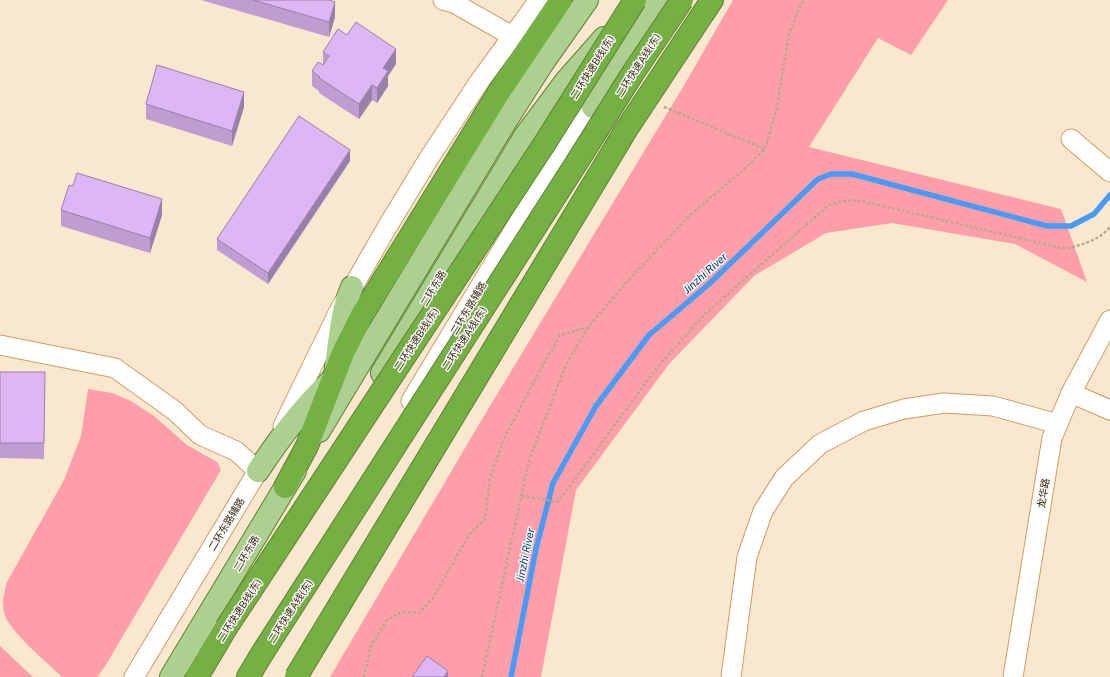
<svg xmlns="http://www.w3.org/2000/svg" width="1110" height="677" font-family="'Public Sans','Noto Sans SC',sans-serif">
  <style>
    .green { fill: #fd9ea8 }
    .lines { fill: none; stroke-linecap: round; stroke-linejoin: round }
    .stream { stroke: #489bf7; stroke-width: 5.5 }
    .minor-casing { stroke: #cc9e62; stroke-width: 21 }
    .major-casing { stroke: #618131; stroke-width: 24 }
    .highway-casing { stroke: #618131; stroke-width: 24 }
    .path { stroke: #baa88f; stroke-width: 2.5; stroke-dasharray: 3 2; stroke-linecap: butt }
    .minor { stroke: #fff; stroke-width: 19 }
    .major { stroke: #acd08f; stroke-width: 22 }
    .highway { stroke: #75b044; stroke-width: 22 }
    .highway-bridge-casing { stroke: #618131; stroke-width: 24; stroke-linecap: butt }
    .highway-bridge { stroke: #75b044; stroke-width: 22 }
    .wall { fill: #be9dd2 }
    .shaded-wall { fill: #9b7fab }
    .building { fill: #ddb6f4; stroke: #9b7fab }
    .labels { text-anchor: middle; stroke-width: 3; stroke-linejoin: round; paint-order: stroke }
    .street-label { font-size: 10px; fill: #3b290f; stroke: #f7f7f7 }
    .water-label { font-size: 11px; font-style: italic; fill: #003d76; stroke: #f7f7f7 }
  </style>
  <rect width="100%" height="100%" fill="#fae7cf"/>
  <g class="green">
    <path d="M 733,0 L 948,0 L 911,55 L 878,38 L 809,147 L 1061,209 L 1087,282 L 1015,244 L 892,223 L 826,233 L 754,276 L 669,364 L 576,490 L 541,677 L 330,677 L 481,421 L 683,87 Z"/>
    <path d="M 88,389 L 112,393 L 131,401 L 154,416 L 187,445 L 217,462 L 221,470 L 104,668 L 97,677 L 62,677 C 49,664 9,631 5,615 C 1,604 4,593 7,582 L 64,480 L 81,436 Z"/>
    <path d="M 0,646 L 33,677 L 0,677 Z"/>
  </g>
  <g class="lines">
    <path class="stream" d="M 511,677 L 536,549 L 553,483 L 596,406 L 649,335 L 709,284 L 818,179 L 831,174 L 852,174 L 1047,226 L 1071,226 L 1094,214 L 1110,195"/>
    <g class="minor-casing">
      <g id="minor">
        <path d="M 443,0 L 454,3 L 505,32 L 511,37"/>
        <path d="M 1071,139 L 1110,172"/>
        <path d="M 0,345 L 115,368 L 175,411 L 200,435 L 236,451 L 258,471"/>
        <path d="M 1071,393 L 1110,410"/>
        <path d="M 411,401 L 561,152 L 582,122 L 603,96"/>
        <path d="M 283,426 L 339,311 L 386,229 L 429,158 L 479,82 L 539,0"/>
        <path d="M 134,677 L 265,459"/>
        <path d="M 731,677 L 747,557 L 763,511 L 784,478 L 820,444 L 864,421 L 904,409 L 944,403 L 993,406 L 1058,424"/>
        <path d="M 1013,677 L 1052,438 L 1071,393 L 1110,320"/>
      </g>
    </g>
    <g class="major-casing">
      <g id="major">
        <path d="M 593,107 L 615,74 L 657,0"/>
        <path d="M 336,366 C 340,339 341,312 352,287"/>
        <path d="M 382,373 L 525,136 L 566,81 L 604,38"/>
        <path d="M 319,431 L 507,119 L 542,64 L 587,0"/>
        <path d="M 258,471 C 280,437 305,405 335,377"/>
        <path d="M 171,677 L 295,471"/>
      </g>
    </g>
    <g class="highway-casing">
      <g id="highway">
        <path d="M 704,12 L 712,0"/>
        <path d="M 285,487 L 307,446 L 343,353 L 362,315 L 499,92 L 561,0"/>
        <path d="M 197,677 L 226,628"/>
        <path d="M 248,677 L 263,652"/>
      </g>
    </g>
    <g class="path">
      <path d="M 664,107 L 765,149"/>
      <path d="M 522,496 L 558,502 L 659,365 L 705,314 L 829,205 L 843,201 L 857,200 L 1066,249 C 1083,244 1098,241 1110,227"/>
      <path d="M 364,677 L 371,646 L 387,620 L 402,612 L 419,613 L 433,598 L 469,535 L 485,519 L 490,478 L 504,439 L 531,387 L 560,335 L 588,327"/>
      <path d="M 482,677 L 529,460 L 566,365 L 588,327 L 626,283 L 688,217 L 743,170 L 765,149 L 777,107 L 789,34 L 799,8 L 804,0"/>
    </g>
    <use href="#minor" class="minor"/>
    <use href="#major" class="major"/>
    <use href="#highway" class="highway"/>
    <g class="highway-bridge-casing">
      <g id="highway-bridge">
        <path d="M 226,628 L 545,143 L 635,0"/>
        <path d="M 263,652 L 577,162 L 633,73 L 682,0"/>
        <path d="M 296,677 L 626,130 L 704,12"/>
      </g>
    </g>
    <use href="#highway-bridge" class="highway-bridge"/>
  </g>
  <g class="wall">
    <path d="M 201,0 L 329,0 L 335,17 L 329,37 Z"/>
    <path d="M 347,35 L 396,64 L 388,76 L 388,86 L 377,103 L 372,100 L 359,119 L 319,93 L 319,91 L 312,86 L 312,71 L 323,65 L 323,52 Z"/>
    <path d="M 146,104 L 244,107 L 232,146 L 146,119 Z"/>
    <path d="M 350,161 L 268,284 L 217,250 L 217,239 Z"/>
    <path d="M 61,210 L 162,215 L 150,253 L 61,226 Z"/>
    <path d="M 0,372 L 45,372 L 44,459 L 0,458 Z"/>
  </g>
  <g class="shaded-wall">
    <path d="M 335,2 L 335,17 L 329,37 L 329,22 Z"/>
    <path d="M 396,49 L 396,64 L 388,76 L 388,86 L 377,103 L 377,88 L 383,68 Z"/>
    <path d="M 372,85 L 372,100 L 359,119 L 359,104 Z"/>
    <path d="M 244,92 L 244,107 L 232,146 L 232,131 Z"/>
    <path d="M 350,150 L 350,161 L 268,284 L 268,273 Z"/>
    <path d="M 162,199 L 162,215 L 150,253 L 150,238 Z"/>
    <path d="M 448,671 L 448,677 L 444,677 Z"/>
  </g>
  <g class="building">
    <path d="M 253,0 L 329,0 L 335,2 L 329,22 Z"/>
    <path d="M 356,22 L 396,49 L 383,68 L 388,71 L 377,88 L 372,85 L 359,104 L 319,78 L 320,77 L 312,71 L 318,62 L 323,65 L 329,56 L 323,52 L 338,29 L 347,35 Z"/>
    <path d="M 157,65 L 244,92 L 232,131 L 146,104 Z"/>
    <path d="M 299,116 L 350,150 L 268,273 L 217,239 Z"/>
    <path d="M 77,173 L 162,199 L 150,238 L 61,210 L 69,185 L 73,186 Z"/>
    <path d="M 0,372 L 45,372 L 44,443 L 0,443 Z"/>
    <path d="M 427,656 L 448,671 L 444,677 L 412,677 Z"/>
  </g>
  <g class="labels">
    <g class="street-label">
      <text transform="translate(638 65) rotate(-57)" y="4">二环快速A线(东)</text>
      <text transform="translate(592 67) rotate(-58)" y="4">二环快速B线(东)</text>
      <text transform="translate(433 288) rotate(-59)" y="4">二环东路</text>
      <text transform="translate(468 308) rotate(-59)" y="4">二环东路辅路</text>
      <text transform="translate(464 338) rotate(-57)" y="4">二环快速A线(东)</text>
      <text transform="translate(416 339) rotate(-57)" y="4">二环快速B线(东)</text>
      <text transform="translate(1043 493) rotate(-81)" y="4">龙华路</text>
      <text transform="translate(226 524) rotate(-59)" y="4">二环东路辅路</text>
      <text transform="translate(246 553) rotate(-59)" y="4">二环东路</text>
      <text transform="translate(239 610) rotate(-57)" y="4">二环快速B线(东)</text>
      <text transform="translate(290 611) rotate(-57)" y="4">二环快速A线(东)</text>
    </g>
    <g class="water-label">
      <text transform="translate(705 273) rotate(-42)" y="4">Jinzhi River</text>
      <text transform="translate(525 555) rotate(-78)" y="4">Jinzhi River</text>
    </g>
  </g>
</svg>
